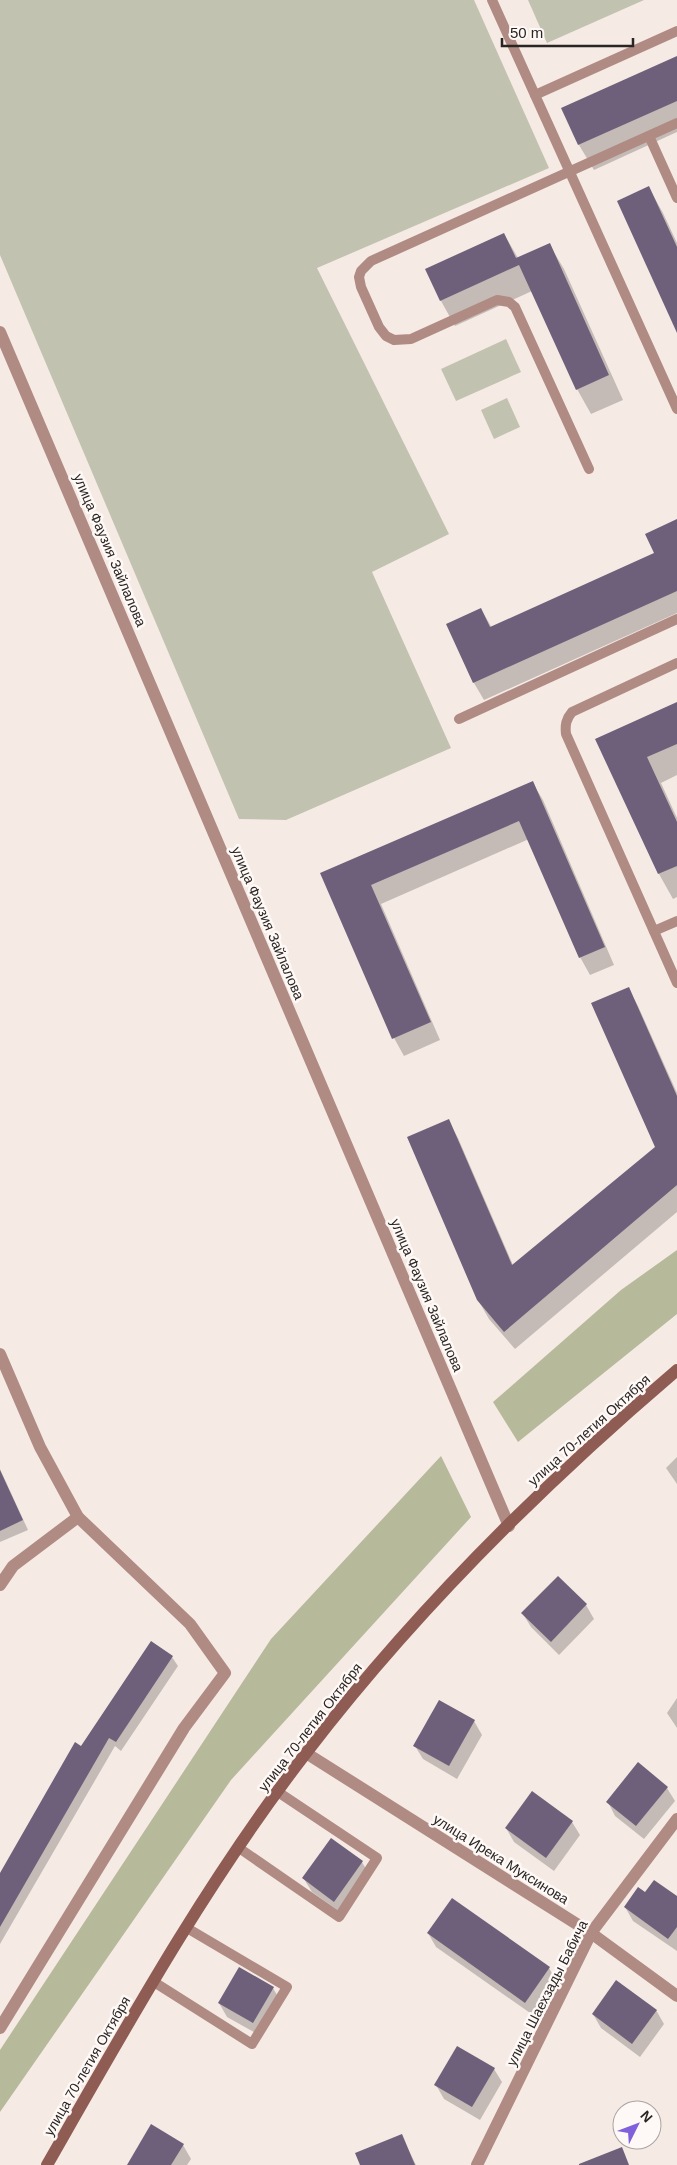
<svg xmlns="http://www.w3.org/2000/svg" width="677" height="2165" font-family="Arial,sans-serif">
  <style>
    .green { fill: #c1c2af }
    .forest { fill: #b6b99a }
    .shadow { fill: #0003 }
    .building { fill: #6e607a }
    .lines { fill: none; stroke-linecap: round; stroke-linejoin: round }
    .service { stroke: #b08b84; stroke-width: 10 }
    .minor { stroke: #b08b84; stroke-width: 12 }
    .secondary { stroke: #8f5c53; stroke-width: 12 }
    .labels { text-anchor: middle; stroke-width: 5; stroke-linejoin: round; paint-order: stroke }
    .street-label { font-size: 14px; fill: #292523; stroke: #fef9f6 }
  </style>
  <rect width="100%" height="100%" fill="#f6eae4"/>
  <g class="green">
    <path d="M 0,0 L 474,0 L 549,168 L 317,268 L 449,534 L 372,572 L 451,748 L 286,820 L 239,819 L 0,255 Z"/>
    <path d="M 528,0 L 644,0 L 547,43 Z"/>
    <path d="M 506,339 L 521,372 L 456,401 L 441,369 Z"/>
    <path d="M 507,398 L 520,427 L 494,439 L 481,410 Z"/>
  </g>
  <g class="forest">
    <path d="M 677,1250 L 677,1314 L 518,1442 L 493,1402 L 621,1290 Z"/>
    <path d="M 441,1456 L 471,1517 L 231,1780 L 0,2112 L 0,2050 L 271,1639 Z"/>
  </g>
  <g class="shadow">
    <path d="M 677,57 L 677,132 L 594,170 L 579,145 L 563,108 Z"/>
    <path d="M 649,188 L 663,213 L 677,243 L 677,330 Z"/>
    <path d="M 504,234 L 518,258 L 549,244 L 564,269 L 623,400 L 591,414 L 577,389 L 532,291 L 455,326 L 441,301 L 427,269 Z"/>
    <path d="M 677,521 L 677,613 L 484,700 L 474,683 L 481,609 L 492,628 L 655,554 Z"/>
    <path d="M 677,703 L 677,775 L 661,783 L 677,818 L 677,897 L 673,899 L 659,874 L 597,740 Z"/>
    <path d="M 532,782 L 543,800 L 614,965 L 590,975 L 580,957 L 529,839 L 381,904 L 440,1040 L 404,1056 L 394,1038 L 322,874 Z"/>
    <path d="M 628,988 L 638,1006 L 677,1093 L 677,1212 L 515,1349 L 489,1319 L 478,1300 L 448,1120 L 458,1138 L 513,1265 L 657,1147 Z"/>
    <path d="M 677,1457 L 677,1484 L 666,1468 Z"/>
    <path d="M 0,1469 L 28,1530 L 0,1542 Z"/>
    <path d="M 558,1578 L 586,1605 L 594,1619 L 559,1655 L 531,1627 L 523,1614 Z"/>
    <path d="M 172,1657 L 178,1666 L 121,1751 L 115,1746 L 0,1944 L 0,1875 L 81,1747 Z"/>
    <path d="M 677,1698 L 677,1728 L 667,1713 Z"/>
    <path d="M 474,1721 L 482,1735 L 457,1779 L 423,1759 L 415,1746 Z"/>
    <path d="M 667,1788 L 675,1801 L 644,1839 L 615,1816 L 608,1802 Z"/>
    <path d="M 572,1822 L 580,1835 L 554,1871 L 514,1842 L 506,1828 Z"/>
    <path d="M 362,1862 L 370,1876 L 343,1914 L 312,1892 L 304,1879 Z"/>
    <path d="M 645,1893 L 677,1898 L 677,1951 L 633,1921 L 625,1907 Z"/>
    <path d="M 428,1933 L 549,1968 L 557,1982 L 533,2015 L 436,1947 Z"/>
    <path d="M 273,1988 L 281,2002 L 261,2036 L 227,2017 L 219,2003 Z"/>
    <path d="M 656,2010 L 664,2024 L 640,2057 L 601,2028 L 593,2014 Z"/>
    <path d="M 494,2069 L 502,2082 L 480,2120 L 444,2099 L 436,2085 Z"/>
    <path d="M 401,2135 L 416,2165 L 361,2165 Z"/>
    <path d="M 183,2145 L 191,2159 L 187,2165 L 129,2165 Z"/>
  </g>
  <g class="building">
    <path d="M 677,56 L 677,101 L 578,145 L 561,108 Z"/>
    <path d="M 649,186 L 677,247 L 677,333 L 617,201 Z"/>
    <path d="M 504,233 L 516,258 L 550,243 L 609,375 L 576,390 L 519,265 L 440,301 L 425,269 Z"/>
    <path d="M 677,519 L 677,591 L 473,683 L 446,624 L 481,608 L 490,627 L 654,553 L 645,534 Z"/>
    <path d="M 677,702 L 677,744 L 647,757 L 677,822 L 677,866 L 658,874 L 595,739 Z"/>
    <path d="M 533,781 L 605,947 L 579,958 L 519,821 L 371,885 L 431,1022 L 392,1039 L 320,873 Z"/>
    <path d="M 629,987 L 677,1096 L 677,1185 L 504,1332 L 477,1300 L 407,1137 L 449,1119 L 512,1265 L 655,1147 L 591,1003 Z"/>
    <path d="M 0,1470 L 23,1520 L 0,1531 Z"/>
    <path d="M 558,1576 L 587,1604 L 551,1642 L 521,1613 Z"/>
    <path d="M 151,1641 L 173,1656 L 116,1742 L 109,1738 L 0,1927 L 0,1873 L 75,1742 L 81,1746 Z"/>
    <path d="M 439,1700 L 475,1720 L 449,1766 L 413,1746 Z"/>
    <path d="M 638,1762 L 668,1787 L 636,1826 L 606,1802 Z"/>
    <path d="M 532,1791 L 573,1821 L 546,1858 L 505,1828 Z"/>
    <path d="M 331,1838 L 363,1861 L 334,1902 L 302,1878 Z"/>
    <path d="M 654,1880 L 677,1896 L 677,1927 L 668,1939 L 624,1907 L 638,1887 L 645,1892 Z"/>
    <path d="M 452,1898 L 550,1967 L 525,2003 L 427,1933 Z"/>
    <path d="M 239,1967 L 274,1987 L 253,2023 L 218,2003 Z"/>
    <path d="M 616,1980 L 657,2010 L 632,2044 L 592,2014 Z"/>
    <path d="M 457,2046 L 495,2068 L 472,2107 L 434,2085 Z"/>
    <path d="M 151,2124 L 184,2144 L 171,2165 L 127,2165 Z"/>
    <path d="M 402,2134 L 415,2165 L 360,2165 L 355,2153 Z"/>
    <path d="M 622,2147 L 629,2165 L 579,2165 L 579,2164 Z"/>
  </g>
  <g class="lines">
    <g class="service">
      <path d="M 492,0 L 677,409"/>
      <path d="M 535,95 L 677,31"/>
      <path d="M 649,136 L 677,198"/>
      <path d="M 589,469 L 515,307 L 509,302 L 497,300 L 411,339 L 394,340 L 386,336 L 379,327 L 361,287 L 359,277 L 361,271 L 371,261 L 677,123"/>
      <path d="M 677,663 L 572,712 C 566,719 565,725 566,734 L 677,983"/>
      <path d="M 459,719 L 677,619"/>
      <path d="M 654,931 L 677,921"/>
      <path d="M 239,1848 L 339,1917 L 377,1858 L 278,1792"/>
      <path d="M 154,1982 L 252,2044 L 287,1987 L 187,1928"/>
    </g>
    <g class="minor">
      <path d="M 0,332 L 509,1526"/>
      <path d="M 0,1354 L 40,1447 L 78,1517 L 190,1624 L 225,1673 L 184,1728 L 0,2028"/>
      <path d="M 0,1585 L 13,1566 L 78,1517"/>
      <path d="M 306,1753 L 591,1933 L 677,1996"/>
      <path d="M 477,2165 L 591,1933 L 677,1819"/>
    </g>
    <path class="secondary" d="M 47,2165 C 127,2025 207,1881 306,1753 C 414,1612 542,1485 677,1370"/>
  </g>
  <g class="labels">
    <g class="street-label">
      <text transform="translate(110 550) rotate(67)" y="5">улица Фаузия Зайлалова</text>
      <text transform="translate(268 923) rotate(67)" y="5">улица Фаузия Зайлалова</text>
      <text transform="translate(427 1295) rotate(67)" y="5">улица Фаузия Зайлалова</text>
      <text transform="translate(589 1430) rotate(-42)" y="5">улица 70-летия Октября</text>
      <text transform="translate(310 1727) rotate(-52)" y="5">улица 70-летия Октября</text>
      <text transform="translate(501 1859) rotate(32)" y="5">улица Ирека Муксинова</text>
      <text transform="translate(547 1993) rotate(-63)" y="5">улица Шаехзады Бабича</text>
      <text transform="translate(87 2066) rotate(-60)" y="5">улица 70-летия Октября</text>
    </g>
  </g>
  <g transform="translate(637 2125) rotate(48)"><circle r="24" fill="#fef9f6" stroke="#a9a4a2"/>
  <path d="M0-4L9 19L0 12L-9 19Z" fill="#8060db"/>
  <text y="-8" font-size="14" font-weight="bold" text-anchor="middle" fill="#292523">N</text>
  </g>
  <path d="M502 38v8h131v-8" fill="none" stroke="#292523" stroke-width="2.5"/>
  <text x="510" y="38" font-size="15" fill="#292523" stroke="#fef9f6" stroke-width="4" paint-order="stroke">50 m</text>
</svg>
